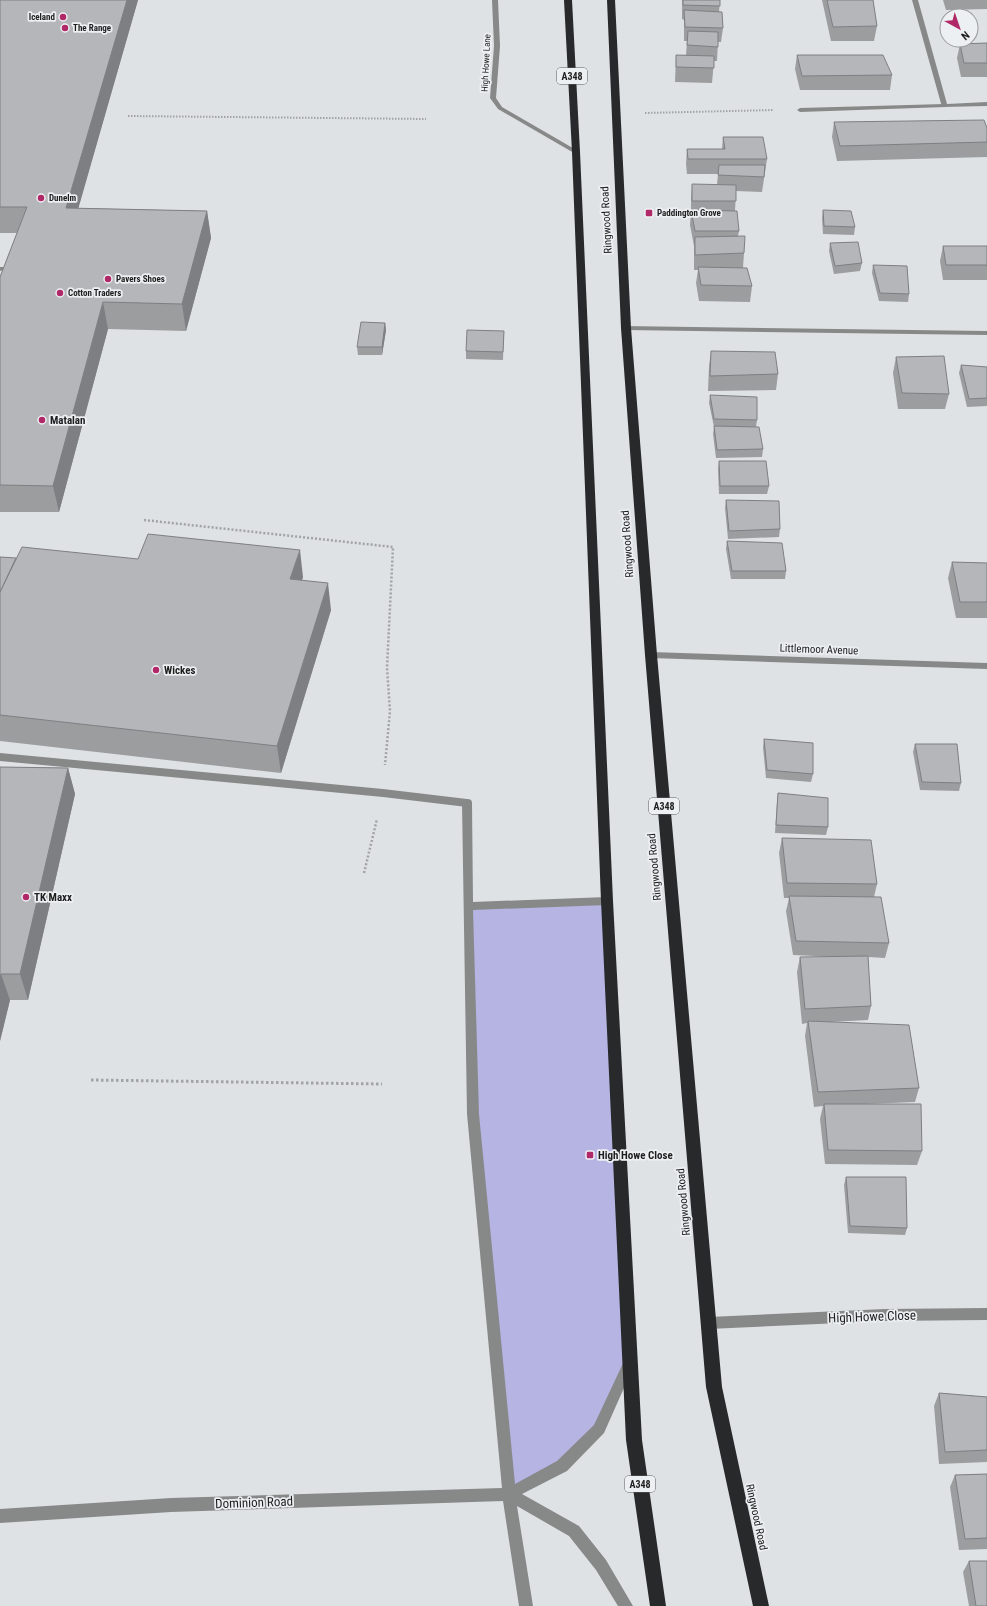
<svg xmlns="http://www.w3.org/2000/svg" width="987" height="1606" font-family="'Roboto Condensed',sans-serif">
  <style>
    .green { fill: #b5b4e3 }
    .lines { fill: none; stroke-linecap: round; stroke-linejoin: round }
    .path-far2 { stroke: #a1a3a4; stroke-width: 2; stroke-dasharray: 1.5 1.5; stroke-linecap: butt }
    .path-far1 { stroke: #a1a3a4; stroke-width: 2.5; stroke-dasharray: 2 2; stroke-linecap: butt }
    .path { stroke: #a1a3a4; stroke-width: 3; stroke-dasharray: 2.5 2.5; stroke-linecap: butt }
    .lane { fill: #878989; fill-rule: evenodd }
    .street { fill: #878989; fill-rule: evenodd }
    .highway { fill: #27292a; fill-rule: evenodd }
    .wall { fill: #9b9d9f }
    .shaded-wall { fill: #7e7f82 }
    .building { fill: #b4b6b9; stroke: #7e7f82 }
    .poi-dot { fill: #b12869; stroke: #edf0f2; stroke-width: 1.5 }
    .labels { text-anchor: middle; stroke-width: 3.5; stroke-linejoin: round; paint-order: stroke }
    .far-poi-label { font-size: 9px; font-weight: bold; fill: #1d1e1e; stroke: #edf0f2; text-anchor: start }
    .far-street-label { font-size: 9px; fill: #1d1e1e; stroke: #edf0f2 }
    .shield { fill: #edf0f2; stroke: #5b5d5e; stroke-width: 1 }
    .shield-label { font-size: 10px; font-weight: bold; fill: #1d1e1e }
    .street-label { font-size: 11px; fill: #1d1e1e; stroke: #edf0f2 }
    .poi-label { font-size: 11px; font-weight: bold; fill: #1d1e1e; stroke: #edf0f2; text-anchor: start }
    .near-street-label { font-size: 13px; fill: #1d1e1e; stroke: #edf0f2 }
  </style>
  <rect width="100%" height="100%" fill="#dfe2e4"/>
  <path class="green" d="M 607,901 L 630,1361 L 599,1429 L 562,1466 L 509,1494 L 473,1114 L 468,906 Z"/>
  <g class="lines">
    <g class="path-far2">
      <path d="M 645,113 L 774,110"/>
      <path d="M 128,116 L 426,119"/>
    </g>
    <g class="path-far1">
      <path d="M 144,520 L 393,547 L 387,668 L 390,711 L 385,765"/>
      <path d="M 364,873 L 377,819"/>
    </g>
    <path class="path" d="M 91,1080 L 382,1084"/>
    <g class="lane">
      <path d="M 944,104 L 946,105 L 946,107 L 800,112 L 797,110 L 800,108 Z"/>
      <path d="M 0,267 L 6,267 L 7,269 L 0,271 Z"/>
      <path d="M 0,753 L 383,789 L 467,799 L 471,800 L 472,803 L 471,806 L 467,807 L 383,797 L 0,761 Z"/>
    </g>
    <g class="street">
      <path d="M 492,0 L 498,0 L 500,46 L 496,98 L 502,107 L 578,151 L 578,153 L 574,153 L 498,109 L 490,98 L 494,46 Z"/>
      <path d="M 912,0 L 918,0 L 947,104 L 987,102 L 987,106 L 942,107 Z"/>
      <path d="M 623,326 L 987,331 L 987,335 L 626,330 L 623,330 Z"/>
      <path d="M 651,652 L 987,663 L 987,669 L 651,658 L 646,655 Z"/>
      <path d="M 467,799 L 471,800 L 472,803 L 473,902 L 607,897 L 611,898 L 612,901 L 611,904 L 607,905 L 473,910 L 479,1114 L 515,1484 L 557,1461 L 594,1425 L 625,1359 L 629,1357 L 633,1359 L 635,1363 L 604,1433 L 567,1471 L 522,1494 L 579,1526 L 606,1560 L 633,1606 L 618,1606 L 596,1570 L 569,1536 L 517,1506 L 533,1606 L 519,1606 L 503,1501 L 171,1512 L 0,1523 L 0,1509 L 171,1498 L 502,1488 L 467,1114 L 462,803 L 463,800 Z"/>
      <path d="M 987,1308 L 987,1320 L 885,1321 L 709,1329 L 705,1327 L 703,1323 L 705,1319 L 709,1317 L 885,1309 Z"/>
    </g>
    <g class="highway">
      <path d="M 564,0 L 572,0 L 580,152 L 613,901 L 642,1440 L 666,1606 L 650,1606 L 626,1440 L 601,901 L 572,152 Z"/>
      <path d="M 607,0 L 615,0 L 631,328 L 657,655 L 722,1387 L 769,1606 L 753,1606 L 706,1387 L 645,655 L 621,328 Z"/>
    </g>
  </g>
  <g class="wall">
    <path d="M 0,0 L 138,0 L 78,208 L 207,211 L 211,238 L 186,331 L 108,329 L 59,512 L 0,512 L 0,277 L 17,233 L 0,233 Z"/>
    <path d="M 682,0 L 729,0 L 720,0 L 719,12 L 723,28 L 721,42 L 718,42 L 717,61 L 714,61 L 712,83 L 675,82 L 676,55 L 686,55 L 687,41 L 684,41 L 684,20 L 682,19 Z"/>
    <path d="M 822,0 L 873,0 L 877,26 L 874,41 L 831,41 Z"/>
    <path d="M 943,0 L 987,0 L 987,9 L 946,10 Z"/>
    <path d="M 987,43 L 987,77 L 961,77 L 957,58 L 960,44 Z"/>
    <path d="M 797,55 L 892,75 L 890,90 L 800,90 L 795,69 Z"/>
    <path d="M 834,122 L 987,128 L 987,157 L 837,161 L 832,137 Z"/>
    <path d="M 723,137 L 767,159 L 762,192 L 736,191 L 735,211 L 739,231 L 738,236 L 744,253 L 743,268 L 752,286 L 750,302 L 699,301 L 696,283 L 698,270 L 694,270 L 694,246 L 690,225 L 691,210 L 691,199 L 692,184 L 717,185 L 718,174 L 687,174 L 686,164 L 687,149 L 722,149 Z"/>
    <path d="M 823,210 L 855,227 L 854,235 L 823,234 L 822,218 Z"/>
    <path d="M 830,243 L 862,263 L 860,271 L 834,274 L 829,251 Z"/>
    <path d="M 943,246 L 987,246 L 987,280 L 943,280 L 940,261 Z"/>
    <path d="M 873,265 L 909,294 L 908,302 L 879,301 L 872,273 Z"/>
    <path d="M 385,323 L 386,330 L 382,355 L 358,355 L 357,347 Z"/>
    <path d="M 504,331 L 503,360 L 466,359 L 466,351 Z"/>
    <path d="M 711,351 L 778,374 L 776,390 L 708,391 L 709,366 Z"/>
    <path d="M 896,357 L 949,394 L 945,409 L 898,409 L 893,373 Z"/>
    <path d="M 961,365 L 987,367 L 987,406 L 967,407 L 959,373 Z"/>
    <path d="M 710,395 L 757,420 L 756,427 L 763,449 L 762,457 L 716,458 L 713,434 L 714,427 L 709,403 Z"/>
    <path d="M 719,461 L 769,486 L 767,494 L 719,494 L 718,469 Z"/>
    <path d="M 726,500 L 780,529 L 779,537 L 728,539 L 725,508 Z"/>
    <path d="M 727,541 L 786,571 L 785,579 L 731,579 L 726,549 Z"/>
    <path d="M 0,557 L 303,577 L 302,580 L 331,610 L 281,773 L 0,741 Z"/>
    <path d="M 952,562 L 987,563 L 987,618 L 956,618 L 948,578 Z"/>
    <path d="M 764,739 L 813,774 L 811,782 L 766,778 L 763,747 Z"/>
    <path d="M 915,744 L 961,783 L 959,791 L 920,790 L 913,752 Z"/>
    <path d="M 0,767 L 68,768 L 75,794 L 28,1000 L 10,1000 L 0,1041 Z"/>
    <path d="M 778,793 L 828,827 L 826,835 L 775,833 L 777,801 Z"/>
    <path d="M 782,838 L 877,884 L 874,897 L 889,943 L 885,958 L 868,957 L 871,1006 L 868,1020 L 830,1022 L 919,1088 L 915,1102 L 867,1104 L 922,1151 L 917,1165 L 825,1164 L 820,1119 L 823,1106 L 814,1107 L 805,1036 L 807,1023 L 802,1024 L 797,972 L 800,957 L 838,957 L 793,955 L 786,911 L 789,898 L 784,898 L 779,853 Z"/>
    <path d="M 846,1177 L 907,1228 L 905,1235 L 848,1233 L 844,1185 Z"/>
    <path d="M 939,1393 L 987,1397 L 987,1462 L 939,1464 L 934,1406 Z"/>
    <path d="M 987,1474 L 987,1549 L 959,1550 L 950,1487 L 955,1475 Z"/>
    <path d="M 969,1561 L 987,1606 L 969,1606 L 963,1572 Z"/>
  </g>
  <g class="shaded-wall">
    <path d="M 127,0 L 138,0 L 71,234 L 66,208 Z"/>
    <path d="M 207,211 L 211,238 L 186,331 L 182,304 Z"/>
    <path d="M 103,302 L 108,329 L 59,512 L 53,486 Z"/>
    <path d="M 385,323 L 386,330 L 382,355 L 382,347 Z"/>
    <path d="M 300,550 L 303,577 L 293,606 L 290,579 Z"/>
    <path d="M 328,583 L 331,610 L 281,773 L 277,746 Z"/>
    <path d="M 68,768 L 75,794 L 28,1000 L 20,974 Z"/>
    <path d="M 1,974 L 10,1000 L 0,1041 L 0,979 Z"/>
  </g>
  <g class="building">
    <path d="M 0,0 L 127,0 L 66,208 L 207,211 L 182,304 L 103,302 L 53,486 L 0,485 L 0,277 L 27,207 L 0,207 Z"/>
    <path d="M 683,0 L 720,0 L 720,6 L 683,5 Z"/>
    <path d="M 827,0 L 873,0 L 877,26 L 833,27 Z"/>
    <path d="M 684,10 L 722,12 L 723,28 L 685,27 Z"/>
    <path d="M 688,31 L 718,32 L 718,47 L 687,45 Z"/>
    <path d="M 987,43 L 987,63 L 964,63 L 960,44 Z"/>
    <path d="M 676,55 L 714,56 L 714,68 L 676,67 Z"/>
    <path d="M 797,55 L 883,55 L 892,75 L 802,76 Z"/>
    <path d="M 984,120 L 987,128 L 987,142 L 840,146 L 834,122 Z"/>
    <path d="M 723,137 L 763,137 L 767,159 L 688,159 L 687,149 L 725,149 Z"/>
    <path d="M 719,165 L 765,165 L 764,177 L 718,175 Z"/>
    <path d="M 692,184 L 736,185 L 736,201 L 692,201 Z"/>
    <path d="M 691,210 L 737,211 L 739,231 L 695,231 Z"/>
    <path d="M 823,210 L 851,211 L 855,227 L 824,226 Z"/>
    <path d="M 745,236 L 744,253 L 695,255 L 695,237 Z"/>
    <path d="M 858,242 L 862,263 L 835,266 L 830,243 Z"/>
    <path d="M 943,246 L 987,246 L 987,265 L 946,265 Z"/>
    <path d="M 873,265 L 907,266 L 909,294 L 880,293 Z"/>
    <path d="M 698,267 L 747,268 L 752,286 L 701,285 Z"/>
    <path d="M 361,322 L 385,323 L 382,347 L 357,347 Z"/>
    <path d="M 467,330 L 504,331 L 503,352 L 466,351 Z"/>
    <path d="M 711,351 L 775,352 L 778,374 L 710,376 Z"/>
    <path d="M 944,356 L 949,394 L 902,393 L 896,357 Z"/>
    <path d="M 961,365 L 987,367 L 987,398 L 969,399 Z"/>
    <path d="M 710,395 L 757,397 L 757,420 L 714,419 Z"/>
    <path d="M 714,426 L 759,427 L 763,449 L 717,450 Z"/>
    <path d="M 719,461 L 766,461 L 769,486 L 720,486 Z"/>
    <path d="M 726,500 L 779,501 L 780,529 L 729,531 Z"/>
    <path d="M 148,534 L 300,550 L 290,579 L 328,583 L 277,746 L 0,715 L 0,592 L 22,547 L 138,559 Z"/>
    <path d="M 727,541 L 782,543 L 786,571 L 732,571 Z"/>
    <path d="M 0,557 L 16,558 L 0,592 Z"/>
    <path d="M 952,562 L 987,563 L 987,602 L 960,602 Z"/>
    <path d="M 764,739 L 813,743 L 813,774 L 767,770 Z"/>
    <path d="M 915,744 L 957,744 L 961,783 L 922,782 Z"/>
    <path d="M 0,767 L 68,768 L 20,974 L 1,974 L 0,979 Z"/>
    <path d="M 778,793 L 828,798 L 828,827 L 776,825 Z"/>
    <path d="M 782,838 L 871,840 L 877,884 L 787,883 Z"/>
    <path d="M 789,896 L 881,897 L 889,943 L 796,941 Z"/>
    <path d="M 868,956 L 871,1006 L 805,1009 L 800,957 Z"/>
    <path d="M 808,1021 L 909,1025 L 919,1088 L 818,1092 Z"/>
    <path d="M 824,1104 L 921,1104 L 922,1151 L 828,1150 Z"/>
    <path d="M 846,1177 L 906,1177 L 907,1228 L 850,1226 Z"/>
    <path d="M 939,1393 L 987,1397 L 987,1450 L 945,1452 Z"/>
    <path d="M 987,1474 L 987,1538 L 965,1539 L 955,1475 Z"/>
    <path d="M 969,1561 L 987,1561 L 987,1606 L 976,1606 Z"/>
  </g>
  <g class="poi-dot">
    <circle cx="63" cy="17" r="4"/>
    <circle cx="65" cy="28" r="4"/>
    <circle cx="41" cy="198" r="4"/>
    <rect x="645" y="209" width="8" height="8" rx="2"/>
    <circle cx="108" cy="279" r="4"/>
    <circle cx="60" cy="293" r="4"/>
    <circle cx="42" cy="420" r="4"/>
    <circle cx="156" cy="670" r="4"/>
    <circle cx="26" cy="897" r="4"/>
    <rect x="586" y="1151" width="8" height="8" rx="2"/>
  </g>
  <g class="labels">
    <g class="far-poi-label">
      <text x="55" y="20" text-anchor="end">Iceland</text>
      <text x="73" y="31">The Range</text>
      <text x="49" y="201">Dunelm</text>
      <text x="657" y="216">Paddington Grove</text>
      <text x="116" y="282">Pavers Shoes</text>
      <text x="68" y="296">Cotton Traders</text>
    </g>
    <g class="far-street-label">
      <text transform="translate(486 63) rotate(-87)" y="3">High Howe Lane</text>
    </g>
    <g class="shield">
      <rect x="557" y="68" width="30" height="16" rx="3"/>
      <rect x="649" y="798" width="30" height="16" rx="3"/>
      <rect x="625" y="1476" width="30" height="16" rx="3"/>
    </g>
    <g class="shield-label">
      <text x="572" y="80">A348</text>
      <text x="664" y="810">A348</text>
      <text x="640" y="1488">A348</text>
    </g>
    <g class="street-label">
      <text transform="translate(606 220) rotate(-93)" y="4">Ringwood Road</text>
      <text transform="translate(627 544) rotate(-94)" y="4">Ringwood Road</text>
      <text transform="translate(819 649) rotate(2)" y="4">Littlemoor Avenue</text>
      <text transform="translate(654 867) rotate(-95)" y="4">Ringwood Road</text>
      <text transform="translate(683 1202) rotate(-95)" y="4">Ringwood Road</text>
      <text transform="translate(757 1517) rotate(78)" y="4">Ringwood Road</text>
    </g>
    <g class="poi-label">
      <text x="50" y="424">Matalan</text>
      <text x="164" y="674">Wickes</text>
      <text x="34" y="901">TK Maxx</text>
      <text x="598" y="1159">High Howe Close</text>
    </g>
    <g class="near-street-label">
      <text transform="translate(872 1316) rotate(-2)" y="5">High Howe Close</text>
      <text transform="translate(254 1502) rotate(-2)" y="5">Dominion Road</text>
    </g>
  </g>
  <g transform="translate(959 28) rotate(140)"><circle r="19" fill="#edf0f2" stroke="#9a9c9d"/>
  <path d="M0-3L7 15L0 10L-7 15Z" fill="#b12869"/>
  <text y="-6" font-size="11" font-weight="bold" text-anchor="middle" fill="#1d1e1e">N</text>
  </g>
</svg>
